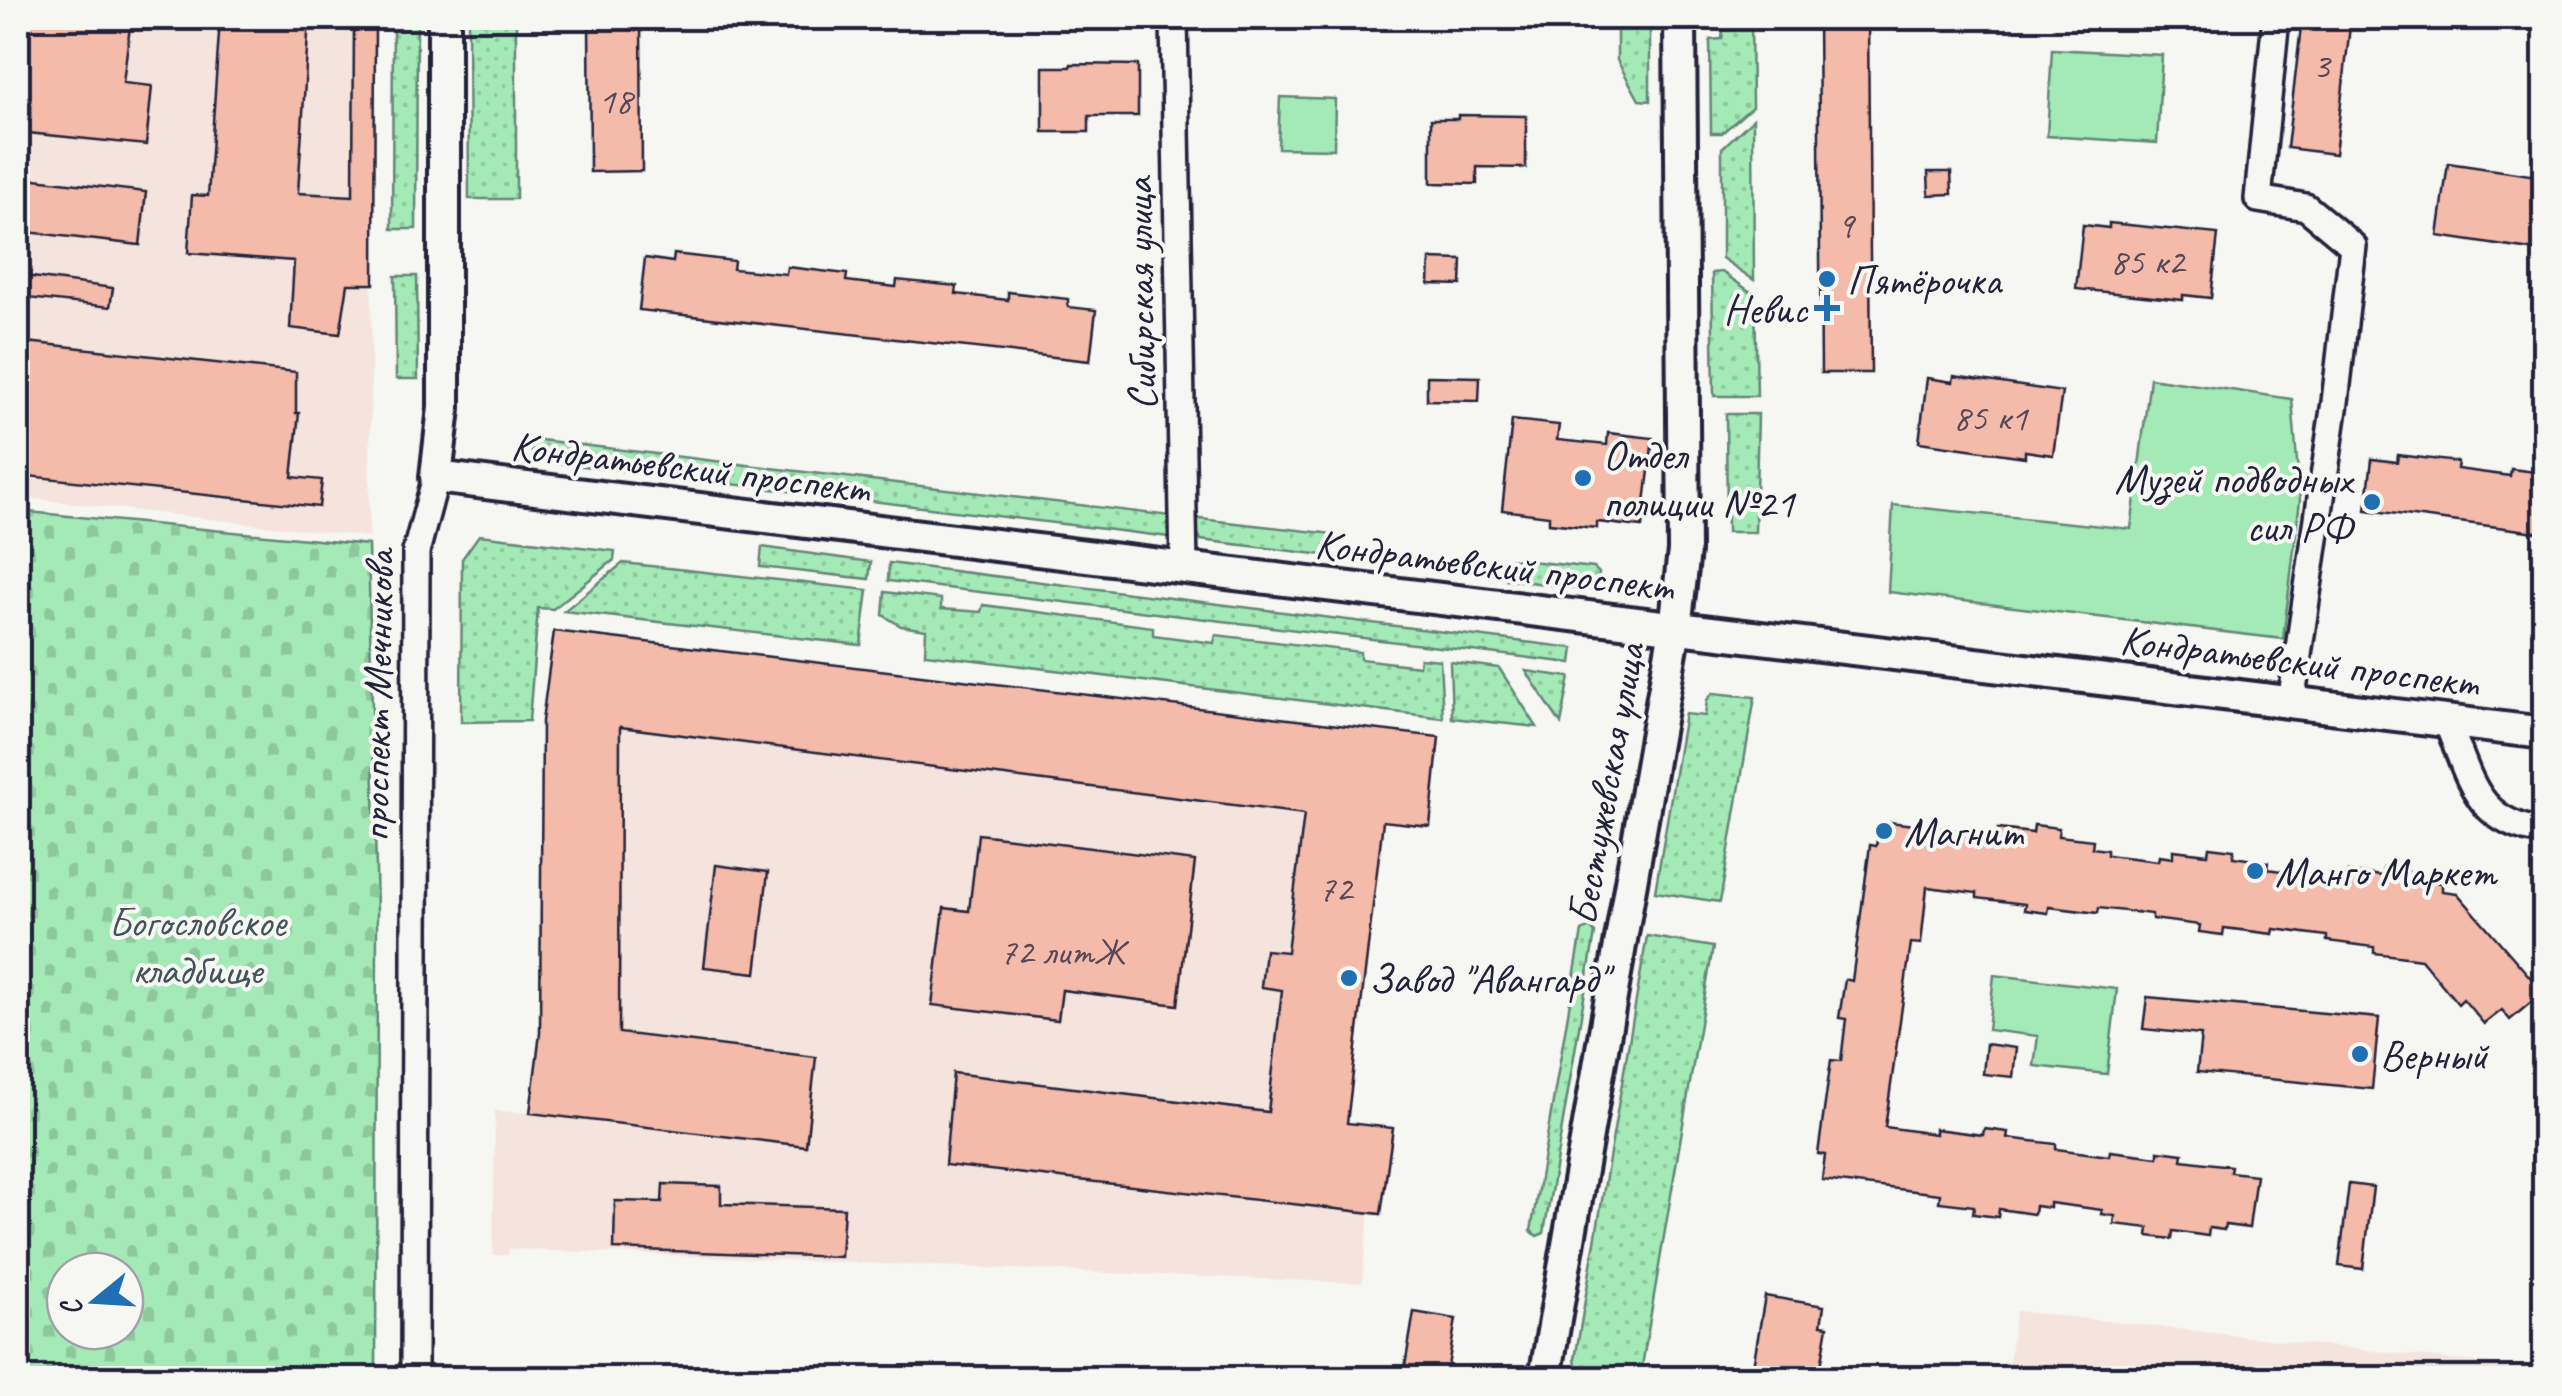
<svg xmlns="http://www.w3.org/2000/svg" width="2562" height="1396" font-family="Caveat,sans-serif">
  <style>
    .built { fill: #f5e4dd }
    .grass { fill: url(#grass-dots); stroke: #638678; stroke-width: 2.5 }
    .cemetery { fill: url(#cemetery-stones); stroke: #638678; stroke-width: 2.5; fill-rule: evenodd }
    .park { fill: #a4eab6; stroke: #638678; stroke-width: 2.5 }
    .building { fill: #f4bbab; stroke: #22223b; stroke-width: 2.5 }
    .lines { fill: none; stroke-linecap: round; stroke-linejoin: round }
    .minor-casing { stroke: #22223b; stroke-width: 32 }
    .tertiary-casing { stroke: #22223b; stroke-width: 38 }
    .minor { stroke: #f6f6f2; stroke-width: 25 }
    .tertiary { stroke: #f6f6f2; stroke-width: 30 }
    .poi-dot { fill: #1f6fb2; stroke: #f6f6f2; stroke-width: 4 }
    .labels { text-anchor: middle; stroke-width: 8; stroke-linejoin: round; paint-order: stroke }
    .number-label { font-size: 38px; fill: #564857 }
    .poi-label { font-size: 42px; fill: #22223b; stroke: #f6f6f2; text-anchor: start }
    .street-label { font-size: 42px; fill: #22223b; stroke: #f6f6f2 }
    .park-label { font-size: 42px; fill: #42545a; stroke: #f6f6f2 }
  </style>
  <defs>
    <pattern id="grass-dots" width="8" height="8" patternUnits="userSpaceOnUse" patternTransform="scale(2.5)"><rect width="8" height="8" fill="#a4eab6"/><path d="M2 2h.1M6 6h.1" fill="none" stroke="#8dc89d" stroke-width="1.8" stroke-linecap="round"/></pattern>
    <pattern id="cemetery-stones" width="16" height="16" patternUnits="userSpaceOnUse" patternTransform="scale(2.5)"><rect width="16" height="16" fill="#a4eab6"/><path d="M2 7V4a2 2 0 0 1 4 0v3zM10 15v-3a2 2 0 0 1 4 0v3z" fill="#8dc89d"/></pattern>
  </defs>
  <rect width="100%" height="100%" fill="#f6f6f2"/>
  <filter id="ink" filterUnits="userSpaceOnUse"><feTurbulence type="fractalNoise" baseFrequency=".01" numOctaves="2"/><feDisplacementMap in="SourceGraphic" scale="20" xChannelSelector="R" yChannelSelector="G"/><feConvolveMatrix kernelMatrix="1 2 1 2 8 2 1 2 1" color-interpolation-filters="sRGB"/></filter>
  <g filter="url(#ink)">
    <g class="built">
      <path d="M 18,18 L 375,18 L 369,537 L 18,497 Z"/>
      <path d="M 554,631 L 1430,826 L 1383,822 L 1348,1123 L 1393,1128 L 1381,1214 L 1369,1213 L 1362,1283 L 509,1249 L 508,1255 L 493,1255 L 495,1111 L 530,1113 L 540,1033 L 542,721 Z"/>
      <path d="M 2016,1311 L 2544,1370 L 2544,1378 L 2007,1378 Z"/>
    </g>
    <g class="grass">
      <path d="M 393,18 L 417,18 L 416,229 L 392,229 Z"/>
      <path d="M 468,18 L 516,18 L 516,199 L 469,199 Z"/>
      <path d="M 1617,18 L 1650,18 L 1650,101 L 1639,100 L 1617,60 Z"/>
      <path d="M 1731,18 L 1751,18 L 1752,107 L 1722,133 L 1711,133 L 1710,40 L 1722,39 L 1723,30 L 1731,30 Z"/>
      <path d="M 1753,119 L 1754,280 L 1722,258 L 1722,148 Z"/>
      <path d="M 1722,272 L 1755,295 L 1757,396 L 1714,396 L 1712,273 Z"/>
      <path d="M 395,276 L 417,276 L 418,379 L 396,379 Z"/>
      <path d="M 1726,414 L 1758,414 L 1755,532 L 1727,532 Z"/>
      <path d="M 532,439 L 1171,516 L 1170,537 L 532,460 Z"/>
      <path d="M 1191,518 L 1334,534 L 1332,556 L 1201,540 Z"/>
      <path d="M 479,535 L 615,551 L 614,560 L 553,609 L 538,608 L 529,721 L 461,722 L 462,559 Z"/>
      <path d="M 762,547 L 871,562 L 869,579 L 760,567 Z"/>
      <path d="M 1511,559 L 1594,568 L 1599,573 L 1598,586 L 1591,590 L 1506,579 Z"/>
      <path d="M 623,563 L 868,590 L 861,645 L 564,611 Z"/>
      <path d="M 889,563 L 1574,648 L 1572,663 L 888,581 Z"/>
      <path d="M 885,592 L 941,599 L 941,609 L 981,612 L 983,605 L 1153,627 L 1153,635 L 1214,643 L 1216,635 L 1360,652 L 1360,659 L 1419,666 L 1420,658 L 1440,660 L 1443,718 L 925,654 L 926,630 L 901,626 L 883,615 Z"/>
      <path d="M 1450,662 L 1499,668 L 1537,727 L 1452,718 Z"/>
      <path d="M 1526,671 L 1570,677 L 1561,724 Z"/>
      <path d="M 1713,693 L 1755,697 L 1720,902 L 1655,892 L 1685,714 L 1705,716 L 1707,700 Z"/>
      <path d="M 1590,927 L 1595,933 L 1544,1233 L 1537,1236 L 1531,1231 L 1582,931 Z"/>
      <path d="M 1647,936 L 1713,947 L 1640,1378 L 1586,1378 L 1577,1369 L 1575,1359 Z"/>
    </g>
    <path class="cemetery" d="M 18,511 L 368,545 L 377,911 L 376,1378 L 18,1378 ZM 65,1271 L 125,1271 L 125,1331 L 65,1331 Z"/>
    <g class="park">
      <path d="M 2052,49 L 2162,55 L 2157,143 L 2047,136 Z"/>
      <path d="M 1280,97 L 1335,99 L 1334,149 L 1278,148 Z"/>
      <path d="M 2150,378 L 2292,399 L 2300,500 L 2283,639 L 1888,592 L 1893,505 L 2131,529 Z"/>
      <path d="M 1994,975 L 2117,989 L 2107,1074 L 2034,1066 L 2038,1036 L 1988,1030 Z"/>
    </g>
    <g class="building">
      <path d="M 18,18 L 131,18 L 123,83 L 152,86 L 146,145 L 18,132 Z"/>
      <path d="M 220,18 L 309,18 L 298,193 L 353,196 L 354,18 L 375,18 L 374,284 L 348,284 L 340,334 L 290,328 L 294,261 L 188,253 L 192,195 L 208,196 Z"/>
      <path d="M 589,18 L 641,18 L 642,171 L 590,172 Z"/>
      <path d="M 1818,18 L 1868,18 L 1871,373 L 1821,373 Z"/>
      <path d="M 2302,18 L 2351,18 L 2335,154 L 2287,148 Z"/>
      <path d="M 1071,64 L 1138,65 L 1138,116 L 1089,116 L 1089,132 L 1043,132 L 1043,67 L 1070,67 Z"/>
      <path d="M 1458,115 L 1526,116 L 1526,168 L 1477,167 L 1477,184 L 1431,183 L 1431,119 L 1458,119 Z"/>
      <path d="M 2448,163 L 2544,177 L 2544,252 L 2438,236 Z"/>
      <path d="M 1928,172 L 1951,172 L 1952,194 L 1929,195 Z"/>
      <path d="M 18,177 L 146,192 L 140,245 L 18,231 Z"/>
      <path d="M 2109,223 L 2218,234 L 2211,298 L 2183,295 L 2183,300 L 2076,289 L 2083,225 L 2109,228 Z"/>
      <path d="M 674,254 L 734,261 L 733,269 L 786,274 L 787,267 L 847,274 L 846,281 L 896,287 L 897,280 L 957,286 L 956,294 L 1008,300 L 1008,292 L 1068,299 L 1068,307 L 1096,310 L 1090,361 L 639,310 L 645,258 L 673,262 Z"/>
      <path d="M 1430,259 L 1462,260 L 1461,285 L 1429,284 Z"/>
      <path d="M 18,275 L 113,288 L 110,307 L 18,297 Z"/>
      <path d="M 18,341 L 296,372 L 296,413 L 299,413 L 292,477 L 322,480 L 319,507 L 18,475 Z"/>
      <path d="M 1427,376 L 1480,377 L 1479,401 L 1427,400 Z"/>
      <path d="M 1954,376 L 2062,392 L 2053,455 L 2025,451 L 2025,457 L 1919,442 L 1927,378 L 1953,382 Z"/>
      <path d="M 1512,420 L 1559,425 L 1557,440 L 1607,445 L 1608,433 L 1653,438 L 1642,527 L 1597,522 L 1597,528 L 1549,523 L 1549,516 L 1502,510 Z"/>
      <path d="M 2398,455 L 2458,462 L 2457,469 L 2510,476 L 2511,469 L 2544,473 L 2544,533 L 2366,510 L 2372,459 L 2397,462 Z"/>
      <path d="M 554,631 L 1439,737 L 1430,826 L 1383,821 L 1347,1123 L 1393,1128 L 1381,1214 L 945,1165 L 953,1073 L 1268,1112 L 1282,990 L 1261,987 L 1265,950 L 1287,952 L 1304,814 L 620,727 L 619,1033 L 816,1057 L 806,1146 L 530,1113 L 540,1033 L 542,721 Z"/>
      <path d="M 1889,822 L 1998,835 L 1998,829 L 2033,833 L 2034,825 L 2059,828 L 2058,836 L 2093,840 L 2092,848 L 2107,850 L 2107,855 L 2158,861 L 2159,856 L 2173,858 L 2173,850 L 2208,854 L 2209,847 L 2234,850 L 2233,857 L 2268,862 L 2267,869 L 2282,871 L 2282,876 L 2333,882 L 2334,877 L 2347,879 L 2348,872 L 2383,876 L 2384,868 L 2408,871 L 2407,879 L 2442,883 L 2442,891 L 2457,893 L 2543,992 L 2510,1020 L 2502,1010 L 2484,1024 L 2463,999 L 2458,1004 L 2421,959 L 2374,953 L 2374,947 L 2327,941 L 2327,936 L 2274,929 L 2273,934 L 2224,928 L 2223,935 L 2199,932 L 2200,925 L 2152,919 L 2152,914 L 2099,908 L 2098,913 L 2049,907 L 2048,913 L 2024,910 L 2025,904 L 1977,898 L 1977,893 L 1927,887 L 1921,944 L 1911,943 L 1885,1127 L 1935,1134 L 1935,1129 L 1983,1135 L 1984,1129 L 2008,1132 L 2007,1138 L 2056,1144 L 2056,1149 L 2109,1156 L 2110,1151 L 2158,1157 L 2158,1151 L 2183,1154 L 2182,1160 L 2231,1166 L 2230,1172 L 2256,1175 L 2249,1228 L 2225,1225 L 2224,1230 L 2209,1228 L 2208,1236 L 2173,1231 L 2172,1239 L 2148,1236 L 2149,1228 L 2114,1224 L 2115,1216 L 2101,1214 L 2102,1210 L 2050,1203 L 2050,1208 L 2035,1206 L 2034,1214 L 1999,1209 L 1998,1217 L 1973,1214 L 1974,1206 L 1939,1202 L 1940,1194 L 1822,1180 L 1825,1155 L 1818,1154 L 1831,1060 L 1841,1061 L 1846,1019 L 1839,1018 L 1845,979 L 1852,981 L 1870,845 L 1876,846 L 1879,829 Z"/>
      <path d="M 978,834 L 1195,861 L 1178,1005 L 1062,990 L 1058,1020 L 932,1005 L 944,908 L 969,911 Z"/>
      <path d="M 716,865 L 768,872 L 756,973 L 704,967 Z"/>
      <path d="M 2147,997 L 2379,1018 L 2372,1089 L 2197,1072 L 2201,1035 L 2143,1029 Z"/>
      <path d="M 1986,1044 L 2016,1048 L 2013,1077 L 1983,1074 Z"/>
      <path d="M 663,1184 L 721,1186 L 721,1204 L 844,1208 L 841,1257 L 614,1249 L 615,1201 L 662,1202 Z"/>
      <path d="M 2349,1184 L 2373,1187 L 2363,1269 L 2339,1266 Z"/>
      <path d="M 1765,1296 L 1824,1306 L 1821,1325 L 1828,1326 L 1819,1378 L 1751,1378 Z"/>
      <path d="M 1414,1312 L 1456,1319 L 1446,1378 L 1403,1378 Z"/>
    </g>
    <g class="lines">
      <g class="minor-casing">
        <g id="minor">
          <path d="M 1174,18 L 1184,569"/>
          <path d="M 2276,18 L 2258,199 L 2306,207 L 2353,246 L 2335,402 L 2291,703"/>
          <path d="M 2447,722 C 2471,779 2475,823 2544,832"/>
          <path d="M 414,1378 L 416,552 L 436,477"/>
        </g>
      </g>
      <g class="tertiary-casing">
        <g id="tertiary">
          <path d="M 444,18 L 444,408 L 436,477 L 2544,733"/>
          <path d="M 1545,1378 L 1675,628 L 1684,551 L 1680,18"/>
        </g>
      </g>
      <use href="#minor" class="minor"/>
      <use href="#tertiary" class="tertiary"/>
    </g>
  </g>
  <g class="poi-dot">
    <circle cx="1827" cy="279" r="10"/>
    <path d="M1822 293h10v10h10v10h-10v10h-10v-10h-10v-10h10z"/>
    <circle cx="1583" cy="478" r="10"/>
    <circle cx="2372" cy="502" r="10"/>
    <circle cx="1884" cy="831" r="10"/>
    <circle cx="2255" cy="871" r="10"/>
    <circle cx="1349" cy="978" r="10"/>
    <circle cx="2360" cy="1054" r="10"/>
  </g>
  <g class="labels">
    <g class="number-label">
      <text x="2321" y="78">3</text>
      <text x="615" y="113">18</text>
      <text x="1845" y="237">9</text>
      <text x="2147" y="274">85 к2</text>
      <text x="1990" y="430">85 к1</text>
      <text x="1335" y="901">72</text>
      <text x="1062" y="964">72 литЖ</text>
    </g>
    <g class="poi-label">
      <text x="1847" y="294">Пятёрочка</text>
      <text x="1807" y="323" text-anchor="end">Невис</text>
      <text x="1603" y="469">Отдел<tspan x="1603" dy="48">полиции №21</tspan></text>
      <text x="2352" y="493" text-anchor="end">Музей подводных<tspan x="2352" dy="48">сил РФ</tspan></text>
      <text x="1904" y="846">Магнит</text>
      <text x="2275" y="886">Манго Маркет</text>
      <text x="1369" y="993">Завод "Авангард"</text>
      <text x="2380" y="1069">Верный</text>
    </g>
    <g class="street-label">
      <text transform="translate(1139 294) rotate(-91)" y="15">Сибирская улица</text>
      <text transform="translate(691 466) rotate(7)" y="15">Кондратьевский проспект</text>
      <text transform="translate(1495 564) rotate(7)" y="15">Кондратьевский проспект</text>
      <text transform="translate(2300 660) rotate(7)" y="15">Кондратьевский проспект</text>
      <text transform="translate(376 696) rotate(-89)" y="15">проспект Мечникова</text>
      <text transform="translate(1605 784) rotate(-80)" y="15">Бестужевская улица</text>
    </g>
    <g class="park-label">
      <text x="197" y="936">Богословское<tspan x="197" dy="48">кладбище</tspan></text>
    </g>
  </g>
  <rect width="2562" height="1396" fill="none" stroke="#f6f6f2" stroke-width="60"/>
  <rect x="30" y="30" width="2502" height="1336" fill="none" stroke="#22223b" stroke-width="4" filter="url(#ink)"/>
  <g transform="translate(95 1301) rotate(252)"><circle r="48" fill="#f6f6f2" stroke="#a1a1a9" stroke-width="2.5"/>
  <path d="M0-8L18 38L0 25L-18 38Z" fill="#1f6fb2"/>
  <text y="-15" font-size="28" font-weight="bold" text-anchor="middle" fill="#22223b">С</text>
  </g>
</svg>
